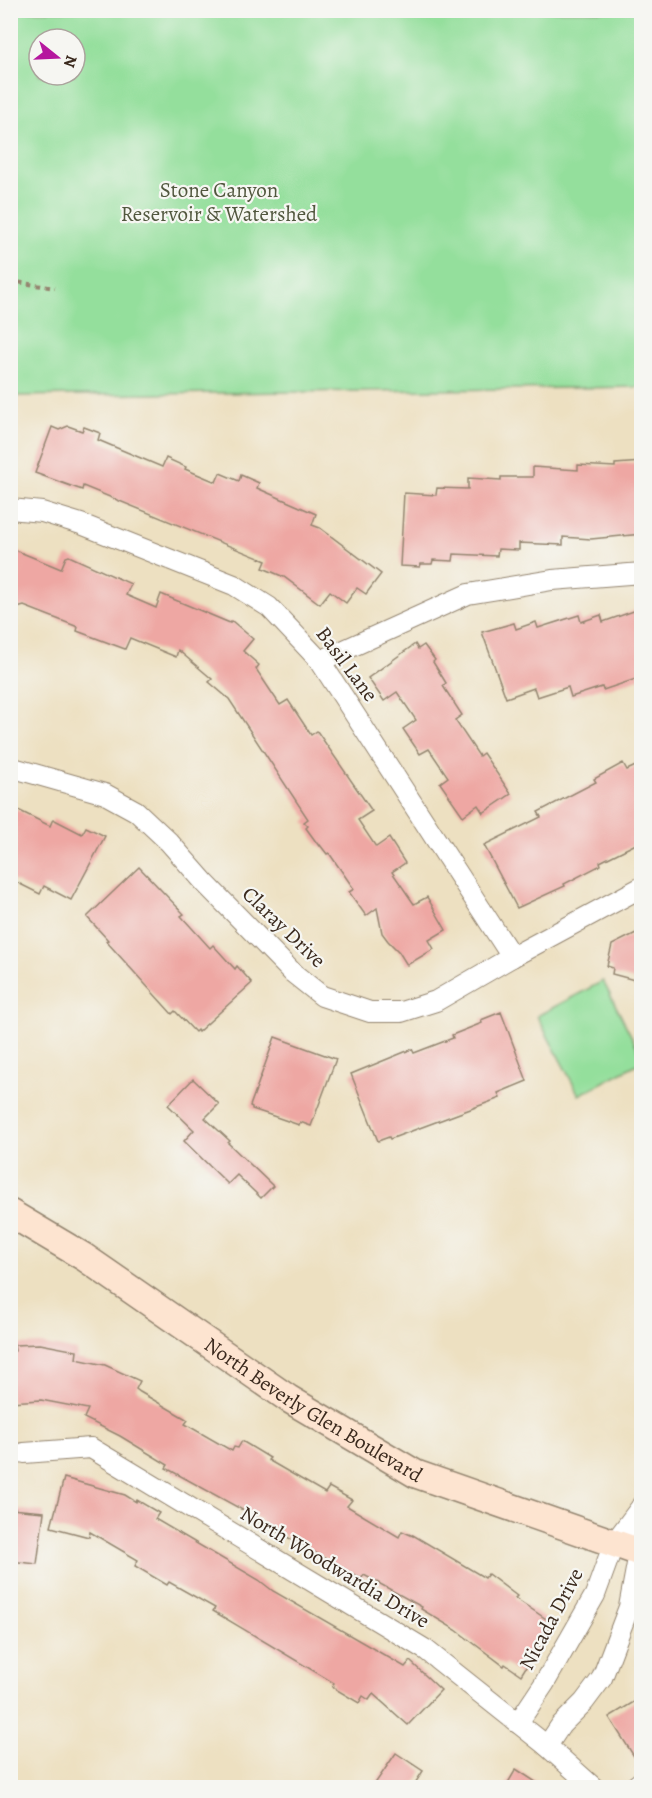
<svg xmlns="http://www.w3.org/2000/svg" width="652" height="1798" font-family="Alegreya,serif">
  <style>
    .green { fill: #94df9c; stroke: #68845d; stroke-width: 1.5; fill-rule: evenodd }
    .building { fill: #eea7a3 }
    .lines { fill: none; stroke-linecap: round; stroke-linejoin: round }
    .street-casing { stroke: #948570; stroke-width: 22 }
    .secondary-casing { stroke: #948570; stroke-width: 30 }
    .path { stroke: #948570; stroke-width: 4; stroke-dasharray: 4.5 4.5; stroke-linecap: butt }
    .street { stroke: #fff; stroke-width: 20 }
    .secondary { stroke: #fde4d0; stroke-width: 27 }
    .labels { text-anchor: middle; stroke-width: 4.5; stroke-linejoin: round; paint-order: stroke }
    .park-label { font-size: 21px; fill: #51573e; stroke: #f6f6f2 }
    .street-label { font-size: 21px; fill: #3b2a1e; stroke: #f6f6f2 }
  </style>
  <rect width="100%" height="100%" fill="#f6f6f2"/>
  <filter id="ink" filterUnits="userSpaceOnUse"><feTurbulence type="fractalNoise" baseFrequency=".0167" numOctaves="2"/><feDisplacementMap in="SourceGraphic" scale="12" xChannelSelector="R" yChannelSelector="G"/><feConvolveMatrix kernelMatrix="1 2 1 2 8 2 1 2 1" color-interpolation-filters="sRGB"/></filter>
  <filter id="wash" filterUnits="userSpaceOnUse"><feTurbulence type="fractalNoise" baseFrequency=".008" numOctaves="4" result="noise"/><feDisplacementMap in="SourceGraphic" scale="24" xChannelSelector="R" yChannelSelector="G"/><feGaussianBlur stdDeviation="1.35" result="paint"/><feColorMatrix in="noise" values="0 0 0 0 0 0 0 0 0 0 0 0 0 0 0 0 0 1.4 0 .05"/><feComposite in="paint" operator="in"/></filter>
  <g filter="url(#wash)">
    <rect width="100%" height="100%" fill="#ede0c1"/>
    <g class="green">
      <path d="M 10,11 L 641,11 L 641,387 L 11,396 ZM 39,39 L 75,39 L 75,75 L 39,75 Z"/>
      <path d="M 603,981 L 641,1055 L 641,1062 L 579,1095 L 537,1016 Z"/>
    </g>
    <g id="blocks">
      <g class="building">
        <path d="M 68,426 L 82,431 L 84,427 L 100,433 L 98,440 L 162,467 L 166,458 L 186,467 L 185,469 L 216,482 L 220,473 L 239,481 L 241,475 L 259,483 L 257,488 L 316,514 L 312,525 L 320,528 L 381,574 L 366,594 L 357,588 L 346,603 L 330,591 L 320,604 L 284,577 L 263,568 L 266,561 L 83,486 L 82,490 L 35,473 L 52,427 L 59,430 Z"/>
        <path d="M 642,462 L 642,534 L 591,539 L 563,537 L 563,545 L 519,543 L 519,550 L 498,549 L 497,556 L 454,554 L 453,561 L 433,560 L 432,564 L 421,564 L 420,567 L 400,566 L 404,493 L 436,495 L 437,488 L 468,489 L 468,478 L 501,480 L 501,477 L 533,477 L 533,467 L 578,470 L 578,465 L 615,467 L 615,464 Z"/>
        <path d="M 10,548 L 61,569 L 66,557 L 69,556 L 131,584 L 126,595 L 156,608 L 161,594 L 230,623 L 232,621 L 253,639 L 243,651 L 259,665 L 256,669 L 280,705 L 288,700 L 311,735 L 317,731 L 372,811 L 358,820 L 376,847 L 389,838 L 405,863 L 392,872 L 414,904 L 427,897 L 446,930 L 429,940 L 434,949 L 407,965 L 399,952 L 388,941 L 382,933 L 377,908 L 366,916 L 349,892 L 354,889 L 329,853 L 327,854 L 320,845 L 319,846 L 306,828 L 308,826 L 304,822 L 308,819 L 229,699 L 209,682 L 212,679 L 178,650 L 176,657 L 130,638 L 125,649 L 77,631 L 78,627 L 24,606 L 10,610 Z"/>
        <path d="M 642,608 L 642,677 L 603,690 L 602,687 L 571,697 L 568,687 L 537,697 L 534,688 L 506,698 L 482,632 L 514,623 L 516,629 L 536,622 L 538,628 L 579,615 L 581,622 L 601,615 L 603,622 Z"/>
        <path d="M 415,644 L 418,649 L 424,645 L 435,660 L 433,662 L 446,683 L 443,686 L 462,715 L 455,720 L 479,756 L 483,753 L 511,794 L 483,813 L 478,805 L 463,816 L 440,783 L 448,777 L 429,749 L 420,754 L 403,729 L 416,720 L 397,692 L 384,701 L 368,678 Z"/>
        <path d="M 623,763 L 627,770 L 642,763 L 642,841 L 600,862 L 601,865 L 564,884 L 565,886 L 517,908 L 484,845 L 541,817 L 538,812 L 596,782 L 594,779 Z"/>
        <path d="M 10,806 L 50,826 L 53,819 L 82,834 L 86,827 L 105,836 L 71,900 L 44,886 L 40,894 L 10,879 Z"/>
        <path d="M 139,867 L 184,914 L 181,916 L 210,948 L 213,945 L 235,969 L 237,966 L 252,983 L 198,1032 L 197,1030 L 195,1032 L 175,1011 L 172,1014 L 106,941 L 108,940 L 87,917 Z"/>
        <path d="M 642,930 L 642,982 L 612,974 L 613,968 L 607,966 L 612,945 Z"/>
        <path d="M 501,1012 L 527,1081 L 498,1093 L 500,1098 L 390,1139 L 389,1137 L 378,1141 L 351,1074 L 412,1049 L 414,1053 L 453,1038 L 452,1035 L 482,1023 L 481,1020 Z"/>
        <path d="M 275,1037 L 336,1059 L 311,1126 L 300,1122 L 299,1125 L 276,1117 L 252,1109 L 252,1107 L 250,1106 Z"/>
        <path d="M 193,1079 L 219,1104 L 205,1118 L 230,1141 L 228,1143 L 273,1186 L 261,1198 L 237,1175 L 228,1184 L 184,1141 L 194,1130 L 168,1105 Z"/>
        <path d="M 40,1344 L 77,1351 L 76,1359 L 105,1365 L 140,1381 L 136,1389 L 140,1392 L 188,1420 L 185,1424 L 232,1451 L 234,1447 L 238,1448 L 242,1441 L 270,1458 L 268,1460 L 325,1493 L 329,1487 L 352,1500 L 347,1506 L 399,1537 L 402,1531 L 413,1536 L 413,1535 L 485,1578 L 488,1574 L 517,1596 L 515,1598 L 552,1623 L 545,1634 L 546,1635 L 521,1675 L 505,1664 L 504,1666 L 456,1630 L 421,1609 L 422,1607 L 364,1575 L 361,1579 L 354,1575 L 354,1577 L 330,1563 L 330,1561 L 260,1522 L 261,1520 L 166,1468 L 168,1465 L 120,1436 L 84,1418 L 88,1409 L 41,1400 L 10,1402 L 10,1352 L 15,1351 L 14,1345 Z"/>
        <path d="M 64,1478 L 125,1495 L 136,1502 L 137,1500 L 159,1513 L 155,1519 L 259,1580 L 273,1591 L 405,1667 L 410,1661 L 441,1690 L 408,1725 L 373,1694 L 369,1700 L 363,1696 L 359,1703 L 332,1687 L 334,1683 L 213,1611 L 215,1608 L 169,1582 L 167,1585 L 135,1566 L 138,1560 L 90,1532 L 89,1537 L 51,1527 Z"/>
        <path d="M 10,1509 L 44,1512 L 37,1564 L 10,1561 Z"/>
        <path d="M 642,1697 L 642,1769 L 609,1717 Z"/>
        <path d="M 396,1753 L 423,1771 L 412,1788 L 372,1788 Z"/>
        <path d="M 516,1769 L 545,1788 L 505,1788 Z"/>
      </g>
    </g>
  </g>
  <g filter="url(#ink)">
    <use href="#blocks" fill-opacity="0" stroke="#948570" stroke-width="1.5"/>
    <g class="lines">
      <g class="street-casing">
        <g id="street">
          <path d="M 10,509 L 42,512 L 81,524 L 234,585 L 269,607 L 320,661 L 512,957"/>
          <path d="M 320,661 L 468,594 L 552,580 L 642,573"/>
          <path d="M 10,767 L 105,794 L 136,811 L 169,842 L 205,883 L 293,973 L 322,996 L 370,1012 L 401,1012 L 436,1001 L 512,957 L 642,887"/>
          <path d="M 24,1453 L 91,1448 L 426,1650 L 547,1746 L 594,1788"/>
          <path d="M 518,1723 L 544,1684 L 595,1595 L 614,1543 L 641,1507"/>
          <path d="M 547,1746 L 561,1725 L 584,1702 L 602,1678 L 629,1607 L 639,1553 L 642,1505"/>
          <path d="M 633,1788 L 642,1781"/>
        </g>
      </g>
      <g class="secondary-casing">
        <g id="secondary">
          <path id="s1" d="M 10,1213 L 84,1257 L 289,1399 L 416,1474 L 642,1553"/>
        </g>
      </g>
      <path class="path" d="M 10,281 L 55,288"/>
      <use href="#street" class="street"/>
      <use href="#secondary" class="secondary"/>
    </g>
  </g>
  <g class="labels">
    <g class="park-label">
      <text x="219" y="197">Stone Canyon<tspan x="219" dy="24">Reservoir &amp; Watershed</tspan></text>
    </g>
    <g class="street-label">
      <text transform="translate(347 664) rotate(53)" y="7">Basil Lane</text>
      <text transform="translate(284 927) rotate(44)" y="7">Claray Drive</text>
      <text dy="7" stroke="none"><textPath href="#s1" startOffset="362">North Beverly Glen Boulevard</textPath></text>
      <text transform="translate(335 1567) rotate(31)" y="7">North Woodwardia Drive</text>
      <text transform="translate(551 1619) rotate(-62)" y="7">Nicada Drive</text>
    </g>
  </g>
  <rect width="652" height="1798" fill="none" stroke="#f6f6f2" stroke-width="36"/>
  <g transform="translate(57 57) rotate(108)"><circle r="28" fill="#f6f6f2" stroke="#aba49d" stroke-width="1.5"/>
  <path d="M0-4.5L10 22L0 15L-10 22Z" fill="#b5179e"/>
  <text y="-9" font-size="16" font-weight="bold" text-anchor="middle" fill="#3b2a1e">N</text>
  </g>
</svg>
